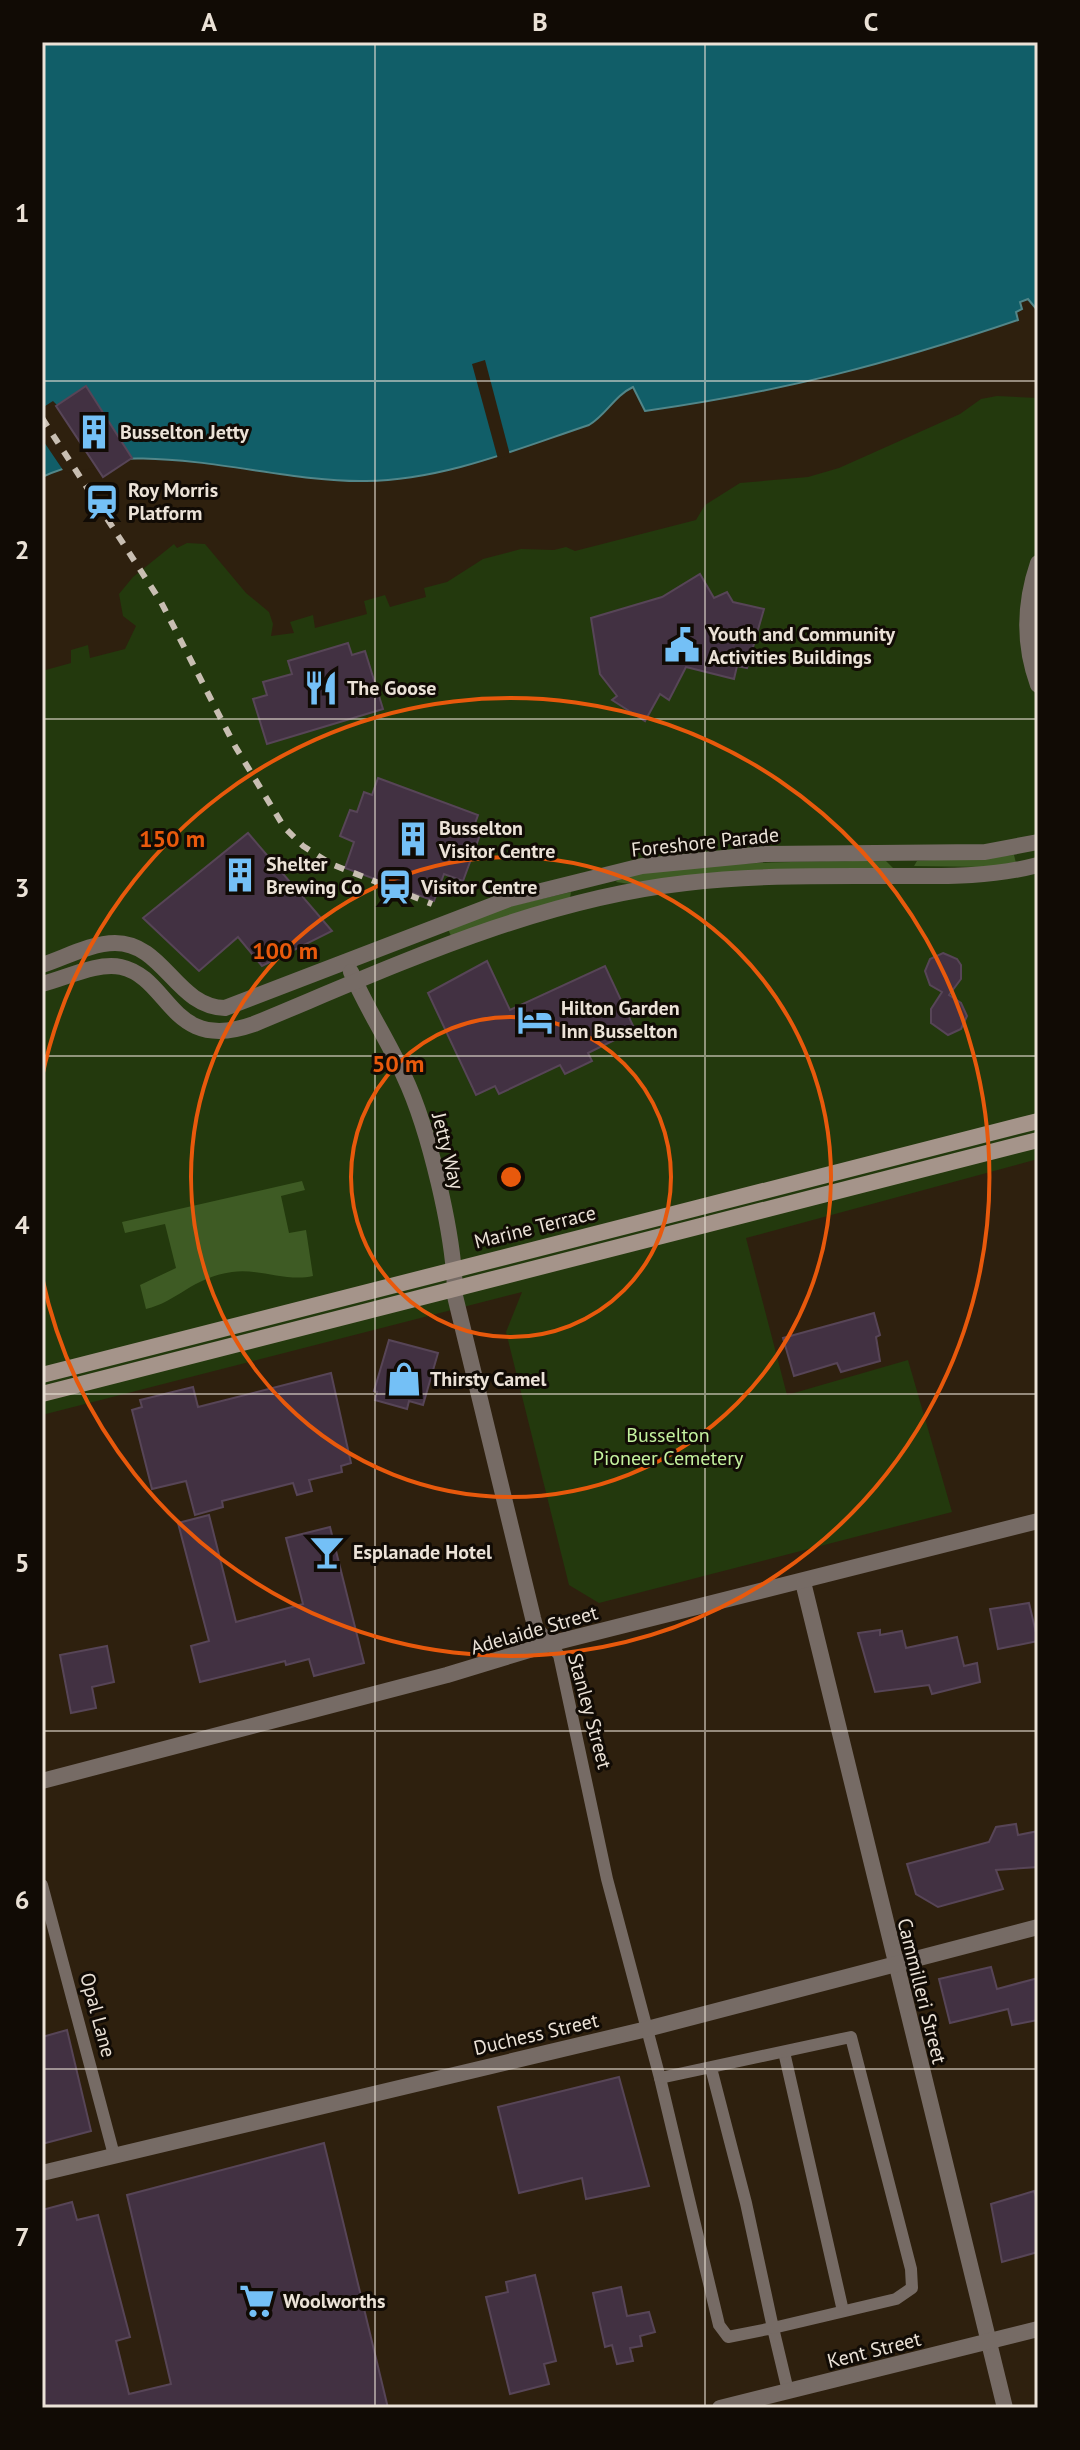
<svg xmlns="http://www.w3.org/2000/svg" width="1080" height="2450" font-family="'PT Sans',sans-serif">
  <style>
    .green { fill: #23390d }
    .forest { fill: #3e5b24 }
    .water { fill: #115e68; stroke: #528689; stroke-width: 2 }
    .pier { fill: #2e200e }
    .building { fill: #423142; stroke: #574557; stroke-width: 2 }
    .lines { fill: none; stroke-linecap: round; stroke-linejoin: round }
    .lane { stroke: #766b65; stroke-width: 12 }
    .street { stroke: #766b65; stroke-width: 16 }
    .secondary { stroke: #a5948a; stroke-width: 16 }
    .rail { stroke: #c8beb2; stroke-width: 6; stroke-dasharray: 10 10; stroke-linecap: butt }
    .grid { fill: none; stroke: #ebe2d7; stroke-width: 2; stroke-opacity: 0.55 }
    .ring { fill: none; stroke: #e8590c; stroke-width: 4 }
    .labels { text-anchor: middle; stroke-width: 6; stroke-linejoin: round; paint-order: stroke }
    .poi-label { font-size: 20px; font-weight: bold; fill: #ebe2d7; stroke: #110b05; text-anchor: start }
    .street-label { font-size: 20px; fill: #ebe2d7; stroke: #110b05 }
    .park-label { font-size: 20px; fill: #c4f29f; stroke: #110b05 }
    .centre { fill: #e8590c; stroke: #110b05; stroke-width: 4 }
    .ring-label { font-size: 24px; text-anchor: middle; font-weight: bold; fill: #e8590c; stroke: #110b05; stroke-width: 6; stroke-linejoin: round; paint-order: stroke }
    .neatline { fill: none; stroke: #ebe2d7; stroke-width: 3 }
    .grid-label { font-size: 26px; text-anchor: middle; font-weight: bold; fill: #ebe2d7 }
  </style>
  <rect width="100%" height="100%" fill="#2e200e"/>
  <path class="green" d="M 997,396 L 1038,398 L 1038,1159 L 746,1238 L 787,1395 L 908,1360 L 952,1512 L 599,1603 L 569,1585 L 506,1332 L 522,1292 L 42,1415 L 42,671 L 71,663 L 71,650 L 88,645 L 90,658 L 125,649 L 136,626 L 123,616 L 119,594 L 133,577 L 174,544 L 177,548 L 187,543 L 205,544 L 246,593 L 269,612 L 273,624 L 271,636 L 294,633 L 290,622 L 313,615 L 315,628 L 367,614 L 364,601 L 385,595 L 390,607 L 426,597 L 424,588 L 447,582 L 483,559 L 521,549 L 554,550 L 566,547 L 575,551 L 696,520 L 705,505 L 740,483 L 808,477 L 839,468 L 960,414 L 981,399 Z"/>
  <g class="forest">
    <path d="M 1014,855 L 1016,863 L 987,867 L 914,866 L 917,861 Z"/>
    <path d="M 886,861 L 894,869 L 766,869 L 630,884 L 616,882 C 638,861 844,861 886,861 Z"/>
    <path d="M 571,892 L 570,898 L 451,936 L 448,929 L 511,906 Z"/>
    <path d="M 302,1181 L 305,1190 L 281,1196 L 289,1233 L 306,1230 L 313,1276 C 286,1282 259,1268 232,1272 C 193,1277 177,1302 146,1309 L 140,1285 L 176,1268 L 165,1224 L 125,1233 L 122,1222 Z"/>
  </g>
  <path class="water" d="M 42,42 L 1038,42 L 1038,311 L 1028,299 L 1020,302 L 1022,309 L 1016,312 L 1018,320 C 889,364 780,392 645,411 L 633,387 C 614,396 607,414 589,425 C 517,449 444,480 366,481 C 265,483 137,432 42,477 Z"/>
  <g class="pier">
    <path d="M 485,360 L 510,455 L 498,459 L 472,364 Z"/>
    <path d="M 86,386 L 132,458 L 124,463 L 65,473 L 42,439 L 42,408 L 53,401 L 57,405 Z"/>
  </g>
  <g class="building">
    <path d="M 86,386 L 132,458 L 103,477 L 56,406 Z"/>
    <path d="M 700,574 L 714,598 L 727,592 L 733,602 L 764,609 L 747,668 L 737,666 L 734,679 L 686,667 L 669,700 L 660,694 L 645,721 L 612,700 L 617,696 L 600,674 L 591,618 L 662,597 Z"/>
    <path d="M 348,643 L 352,655 L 365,651 L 383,709 L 267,744 L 253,699 L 267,695 L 263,682 L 292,674 L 288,661 Z"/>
    <path d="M 378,778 L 478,815 L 473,829 L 481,832 L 463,881 L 444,874 L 434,901 L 345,868 L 354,842 L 340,836 L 350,810 L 357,812 L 364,792 L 372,795 Z"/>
    <path d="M 248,833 L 332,931 L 262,966 L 238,937 L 199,971 L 143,918 Z"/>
    <path d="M 943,953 L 957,959 L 961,965 L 961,979 L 949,995 L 961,1003 L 967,1016 L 961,1029 L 948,1035 L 931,1023 L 931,1009 L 942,992 L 930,985 L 925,971 L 930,959 Z"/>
    <path d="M 487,961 L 510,1010 L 605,966 L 635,1030 L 588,1053 L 592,1061 L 565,1074 L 560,1065 L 499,1094 L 495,1086 L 476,1095 L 428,993 Z"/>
    <path d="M 874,1313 L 880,1335 L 876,1337 L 880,1361 L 841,1372 L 837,1363 L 794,1376 L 783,1338 Z"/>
    <path d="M 389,1340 L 438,1353 L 423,1405 L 409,1401 L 407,1409 L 375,1400 L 377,1392 L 374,1391 Z"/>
    <path d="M 331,1373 L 351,1463 L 341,1466 L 342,1472 L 309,1480 L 312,1491 L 297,1495 L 293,1483 L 222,1501 L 223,1507 L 195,1515 L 186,1481 L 152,1489 L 132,1410 L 142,1407 L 140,1400 L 193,1387 L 198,1407 Z"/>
    <path d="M 209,1515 L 236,1622 L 303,1604 L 286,1538 L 330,1527 L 364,1663 L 314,1676 L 309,1659 L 286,1665 L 285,1661 L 200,1682 L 191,1646 L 209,1641 L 178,1523 Z"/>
    <path d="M 1029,1603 L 1038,1641 L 998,1649 L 990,1609 Z"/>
    <path d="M 880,1630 L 880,1635 L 902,1631 L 906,1648 L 957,1637 L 964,1666 L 977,1663 L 980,1682 L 932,1694 L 929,1685 L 875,1692 L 858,1633 Z"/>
    <path d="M 107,1646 L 114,1682 L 92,1687 L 96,1708 L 71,1713 L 60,1655 Z"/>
    <path d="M 1016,1824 L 1018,1835 L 1038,1831 L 1038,1867 L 996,1870 L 1003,1889 L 938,1907 L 916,1894 L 907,1864 L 989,1842 L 996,1827 Z"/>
    <path d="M 991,1967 L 997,1989 L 1038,1978 L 1038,2020 L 1012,2025 L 1008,2009 L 950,2023 L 939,1979 Z"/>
    <path d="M 67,2030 L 91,2131 L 42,2144 L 42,2037 Z"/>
    <path d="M 619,2077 L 649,2186 L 586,2199 L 582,2178 L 519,2193 L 498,2107 Z"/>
    <path d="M 324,2143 L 388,2408 L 42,2408 L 42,2210 L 72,2202 L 77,2220 L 98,2215 L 130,2337 L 116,2341 L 129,2394 L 171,2384 L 127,2195 Z"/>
    <path d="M 1034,2191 L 1038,2203 L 1038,2252 L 1002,2262 L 991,2204 Z"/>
    <path d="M 535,2275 L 556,2361 L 544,2364 L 549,2384 L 510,2394 L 486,2297 L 508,2292 L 506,2282 Z"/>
    <path d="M 621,2287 L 627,2316 L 649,2312 L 655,2332 L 640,2336 L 642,2346 L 630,2348 L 633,2361 L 617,2364 L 612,2345 L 605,2347 L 593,2293 Z"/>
  </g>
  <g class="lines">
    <g class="lane">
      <path d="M 549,1644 L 559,1655 L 607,1879 L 660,2078 L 719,2325 L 728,2337 L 773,2328 L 788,2391"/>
      <path d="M 42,1885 L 114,2155"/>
      <path d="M 784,2052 L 843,2311"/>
      <path d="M 660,2078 L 851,2037 L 911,2269 L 912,2288 L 896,2299 L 773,2328 L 746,2203 L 711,2068"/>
    </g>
    <g class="street">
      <path d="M 1038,563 C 1024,604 1023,644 1038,685"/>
      <path d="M 42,965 C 64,958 91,943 115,943 C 164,943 176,1007 225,1008 L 509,899 L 642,866 L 765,854 L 985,852 L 1038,842"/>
      <path d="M 351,972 C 366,1008 388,1040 404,1076 C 429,1129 455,1237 455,1296 L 533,1618 L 536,1629 L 549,1644"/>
      <path d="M 42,984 C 66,978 97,962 121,967 C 171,978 170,1054 254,1024 C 394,966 534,900 686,883 C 753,875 820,876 887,876 C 938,876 988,878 1038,865"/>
      <path d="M 803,1582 L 1005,2408"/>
      <path d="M 42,1781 L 447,1675 L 549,1644 L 1038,1521"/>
      <path d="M 42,2173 L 647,2029 L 1038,1927"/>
      <path d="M 720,2408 L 1038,2329"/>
    </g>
    <g class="secondary">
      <path d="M 42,1375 L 1038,1121"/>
      <path d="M 42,1394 L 1038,1140"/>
    </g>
    <path class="rail" d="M 42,418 L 161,602 L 235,746 L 284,827 L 303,846 L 331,864 L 432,904"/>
  </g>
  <path class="grid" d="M 375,42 L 375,2408M 705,42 L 705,2408M 42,381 L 1038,381M 42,719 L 1038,719M 42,1056 L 1038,1056M 42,1394 L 1038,1394M 42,1731 L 1038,1731M 42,2069 L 1038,2069"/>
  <g class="ring">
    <circle cx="511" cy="1177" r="160"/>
    <circle cx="511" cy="1177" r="320"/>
    <path d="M42 1077A479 479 0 1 1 42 1277"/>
  </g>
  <defs>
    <g id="building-bare" transform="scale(2.76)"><path d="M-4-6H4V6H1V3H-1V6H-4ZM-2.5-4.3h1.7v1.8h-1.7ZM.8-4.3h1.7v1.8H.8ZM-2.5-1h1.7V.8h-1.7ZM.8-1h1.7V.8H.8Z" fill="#74c0f6" stroke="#110b05" stroke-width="2.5" paint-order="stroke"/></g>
    <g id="station-bare" transform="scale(2.76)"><path d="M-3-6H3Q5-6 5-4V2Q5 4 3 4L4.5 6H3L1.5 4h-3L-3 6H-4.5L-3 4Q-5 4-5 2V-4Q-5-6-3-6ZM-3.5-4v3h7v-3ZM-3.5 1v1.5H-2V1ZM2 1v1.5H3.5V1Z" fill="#74c0f6" stroke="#110b05" stroke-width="2.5" paint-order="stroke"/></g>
    <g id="civic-bare" transform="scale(2.76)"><path d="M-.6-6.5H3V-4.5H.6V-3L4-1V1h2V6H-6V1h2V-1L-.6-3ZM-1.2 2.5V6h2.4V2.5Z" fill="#74c0f6" stroke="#110b05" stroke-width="2.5" paint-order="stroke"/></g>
    <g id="restaurant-bare" transform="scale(2.76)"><path d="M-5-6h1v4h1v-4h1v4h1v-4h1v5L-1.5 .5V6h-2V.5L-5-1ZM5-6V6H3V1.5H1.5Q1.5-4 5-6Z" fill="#74c0f6" stroke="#110b05" stroke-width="2.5" paint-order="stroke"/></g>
    <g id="hotel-bare" transform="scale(2.76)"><path d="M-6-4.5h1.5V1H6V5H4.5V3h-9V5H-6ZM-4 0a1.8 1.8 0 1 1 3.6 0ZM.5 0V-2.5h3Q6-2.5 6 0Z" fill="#74c0f6" stroke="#110b05" stroke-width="2.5" paint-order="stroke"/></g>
    <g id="shop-bare" transform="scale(2.76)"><path d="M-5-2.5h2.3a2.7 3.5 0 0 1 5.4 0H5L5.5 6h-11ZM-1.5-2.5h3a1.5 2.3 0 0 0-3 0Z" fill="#74c0f6" stroke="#110b05" stroke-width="2.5" paint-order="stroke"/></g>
    <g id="bar-bare" transform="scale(2.76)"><path d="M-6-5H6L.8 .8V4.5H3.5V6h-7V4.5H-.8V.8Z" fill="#74c0f6" stroke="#110b05" stroke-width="2.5" paint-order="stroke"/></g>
    <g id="supermarket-bare" transform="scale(2.76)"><path d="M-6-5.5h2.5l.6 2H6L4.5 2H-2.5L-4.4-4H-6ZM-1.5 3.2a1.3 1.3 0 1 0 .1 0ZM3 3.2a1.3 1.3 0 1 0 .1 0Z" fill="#74c0f6" stroke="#110b05" stroke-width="2.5" paint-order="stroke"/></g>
  </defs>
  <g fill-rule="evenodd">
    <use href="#building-bare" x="94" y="432"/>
    <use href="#station-bare" x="102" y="502"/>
    <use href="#civic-bare" x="682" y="645"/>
    <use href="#restaurant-bare" x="321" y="688"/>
    <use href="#building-bare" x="413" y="839"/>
    <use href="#building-bare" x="240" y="875"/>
    <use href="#station-bare" x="395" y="887"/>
    <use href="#hotel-bare" x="535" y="1020"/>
    <use href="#shop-bare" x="404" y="1379"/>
    <use href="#bar-bare" x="327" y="1552"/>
    <use href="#supermarket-bare" x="257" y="2301"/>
  </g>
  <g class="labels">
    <g class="poi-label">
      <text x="120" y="439">Busselton Jetty</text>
      <text x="128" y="497">Roy Morris<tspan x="128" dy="23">Platform</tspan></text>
      <text x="708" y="641">Youth and Community<tspan x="708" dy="23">Activities Buildings</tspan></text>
      <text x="347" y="695">The Goose</text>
      <text x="439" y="835">Busselton<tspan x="439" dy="23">Visitor Centre</tspan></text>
      <text x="266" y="871">Shelter<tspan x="266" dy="23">Brewing Co</tspan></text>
      <text x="421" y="894">Visitor Centre</text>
      <text x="561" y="1015">Hilton Garden<tspan x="561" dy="23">Inn Busselton</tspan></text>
      <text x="430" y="1386">Thirsty Camel</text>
      <text x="353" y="1559">Esplanade Hotel</text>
      <text x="283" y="2308">Woolworths</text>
    </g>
    <g class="street-label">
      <text transform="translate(705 842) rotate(-6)" y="7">Foreshore Parade</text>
      <text transform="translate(448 1151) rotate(76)" y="7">Jetty Way</text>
      <text transform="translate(535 1227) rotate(-14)" y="7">Marine Terrace</text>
      <text transform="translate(534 1630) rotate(-16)" y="7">Adelaide Street</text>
      <text transform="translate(590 1711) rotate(75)" y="7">Stanley Street</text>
      <text transform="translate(922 1991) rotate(76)" y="7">Cammilleri Street</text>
      <text transform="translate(98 2015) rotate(75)" y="7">Opal Lane</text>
      <text transform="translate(536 2034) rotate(-13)" y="7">Duchess Street</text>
      <text transform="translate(874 2350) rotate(-14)" y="7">Kent Street</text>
    </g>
    <g class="park-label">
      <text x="668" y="1442">Busselton<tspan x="668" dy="23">Pioneer Cemetery</tspan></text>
    </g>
  </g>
  <circle cx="511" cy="1177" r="12" class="centre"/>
  <g class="ring-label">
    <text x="172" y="847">150 m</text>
    <text x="285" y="959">100 m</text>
    <text x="398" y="1072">50 m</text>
  </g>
  <rect width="1080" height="2450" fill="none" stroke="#110b05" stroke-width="88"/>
  <rect x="44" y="44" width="992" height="2362" class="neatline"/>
  <g class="grid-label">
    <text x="209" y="31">A</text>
    <text x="540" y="31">B</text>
    <text x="871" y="31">C</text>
    <text x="22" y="222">1</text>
    <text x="22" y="559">2</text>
    <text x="22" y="897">3</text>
    <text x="22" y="1234">4</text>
    <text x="22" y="1572">5</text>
    <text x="22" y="1909">6</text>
    <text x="22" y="2246">7</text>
  </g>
</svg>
